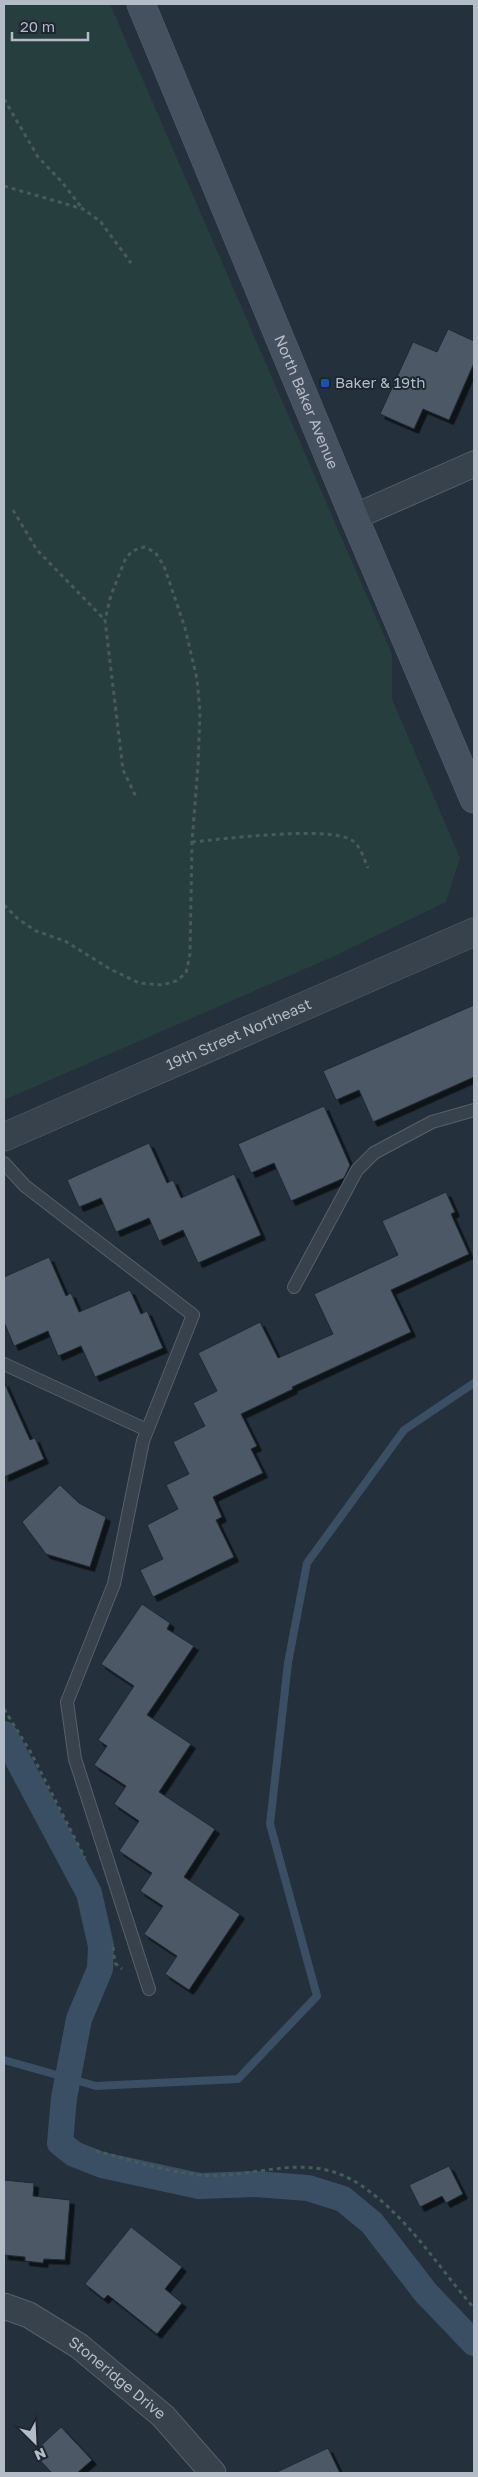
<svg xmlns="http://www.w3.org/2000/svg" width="478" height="2477" font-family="'Golos Text',sans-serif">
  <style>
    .green { fill: #273e3e }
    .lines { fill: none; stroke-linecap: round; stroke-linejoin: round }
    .stream { stroke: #3a4f64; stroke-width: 8 }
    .canal { stroke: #3a4f64; stroke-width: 26 }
    .building { fill: #4d5966; stroke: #1f2933; filter: url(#shadow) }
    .service-casing { stroke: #56606a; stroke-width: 14 }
    .minor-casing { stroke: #56606a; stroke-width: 27 }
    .tertiary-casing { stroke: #56606a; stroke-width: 29 }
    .secondary-casing { stroke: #56606a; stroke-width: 29 }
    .path { stroke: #465b5c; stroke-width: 3; stroke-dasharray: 4 4; stroke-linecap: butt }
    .service { stroke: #38424c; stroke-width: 12 }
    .minor { stroke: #38424c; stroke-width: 25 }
    .tertiary { stroke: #38424c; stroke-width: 28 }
    .secondary { stroke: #46515f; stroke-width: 28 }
    .transit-dot { fill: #1a4fb4; stroke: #1d2731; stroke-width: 2 }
    .labels { text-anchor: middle; stroke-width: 4; stroke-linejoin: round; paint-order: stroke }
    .poi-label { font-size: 15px; fill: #b4bdc7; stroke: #1d2731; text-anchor: start }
    .street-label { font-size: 15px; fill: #b4bdc7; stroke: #1d2731 }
  </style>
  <defs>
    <filter id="shadow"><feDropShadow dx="4.5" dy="4.5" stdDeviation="0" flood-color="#0009"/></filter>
  </defs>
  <rect width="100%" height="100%" fill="#24303c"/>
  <path class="green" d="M 4,4 L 110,4 L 392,654 L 392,699 L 460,858 L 446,902 L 330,958 L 4,1100 Z"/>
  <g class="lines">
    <path class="stream" d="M 4,2060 L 96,2086 L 238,2079 L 317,1996 L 270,1824 L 288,1663 L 307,1563 L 404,1430 L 474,1383"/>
    <path class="canal" d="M 4,1734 L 89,1893 L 101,1946 L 100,1969 L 79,2019 L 64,2098 L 60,2143 L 74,2154 L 102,2165 L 199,2186 L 255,2184 L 308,2188 L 343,2199 L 372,2223 L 426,2293 L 474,2343"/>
  </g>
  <g class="building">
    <path d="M 448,329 L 474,341 L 474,363 L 449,420 L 423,409 L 414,429 L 380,414 L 413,342 L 437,352 Z"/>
    <path d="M 474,1005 L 474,1077 L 373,1122 L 359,1090 L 336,1100 L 323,1071 Z"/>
    <path d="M 324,1106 L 350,1165 L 344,1178 L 291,1201 L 274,1163 L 251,1173 L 238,1144 Z"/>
    <path d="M 149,1143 L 167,1183 L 173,1180 L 181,1198 L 234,1174 L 261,1235 L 198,1263 L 183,1230 L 159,1241 L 149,1218 L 116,1232 L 101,1198 L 79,1207 L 67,1180 Z"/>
    <path d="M 446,1192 L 455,1212 L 451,1214 L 469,1254 L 391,1290 L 411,1332 L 292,1387 L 293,1389 L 241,1414 L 257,1446 L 251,1449 L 263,1473 L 213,1497 L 222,1517 L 216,1520 L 234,1557 L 153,1597 L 140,1570 L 163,1559 L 147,1525 L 178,1509 L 166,1485 L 189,1474 L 173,1442 L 205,1426 L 193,1403 L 217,1391 L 198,1353 L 260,1322 L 278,1358 L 333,1334 L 314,1294 L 398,1255 L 382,1221 Z"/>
    <path d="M 49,1257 L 66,1296 L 71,1293 L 79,1312 L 130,1290 L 141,1314 L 147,1311 L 163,1348 L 95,1377 L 81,1346 L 58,1356 L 48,1331 L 14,1346 L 4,1322 L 4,1277 Z"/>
    <path d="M 4,1382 L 30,1440 L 35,1438 L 44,1459 L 4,1477 Z"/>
    <path d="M 60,1485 L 79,1503 L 106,1517 L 90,1567 L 46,1554 L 22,1522 Z"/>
    <path d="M 142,1604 L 170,1623 L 167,1629 L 194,1646 L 147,1715 L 191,1744 L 159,1792 L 215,1829 L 184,1877 L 240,1914 L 189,1990 L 165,1974 L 177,1956 L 144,1934 L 163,1906 L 140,1891 L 152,1873 L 119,1851 L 139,1821 L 114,1804 L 126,1786 L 94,1765 L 107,1746 L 98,1740 L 134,1686 L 101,1664 Z"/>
    <path d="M 449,2166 L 463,2194 L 446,2203 L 442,2196 L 420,2207 L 409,2185 Z"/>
    <path d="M 4,2180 L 34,2183 L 33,2196 L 70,2200 L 65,2260 L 44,2259 L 43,2263 L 25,2261 L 25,2257 L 4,2255 Z"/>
    <path d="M 131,2227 L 182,2267 L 165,2289 L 182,2303 L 157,2334 L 108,2295 L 104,2299 L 85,2284 Z"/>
    <path d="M 61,2427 L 92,2460 L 77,2473 L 52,2473 L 33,2453 Z"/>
    <path d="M 328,2448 L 340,2473 L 275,2473 Z"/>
  </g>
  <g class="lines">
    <g class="service-casing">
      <g id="service">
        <path d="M 4,1163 L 25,1186 L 193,1315 L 143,1441 L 114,1584 L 67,1702 L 75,1759 L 149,1989"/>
        <path d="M 294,1287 L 357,1170 L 374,1153 L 432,1122 L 474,1110"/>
        <path d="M 4,1364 L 147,1430"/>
      </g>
    </g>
    <g class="minor-casing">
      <g id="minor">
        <path d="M 354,517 L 474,464"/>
        <path id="s1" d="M 4,2306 L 29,2315 L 79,2346 L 163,2416 L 213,2473"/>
      </g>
    </g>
    <g class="tertiary-casing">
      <g id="tertiary">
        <path id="s2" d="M 4,1137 L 474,932"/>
      </g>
    </g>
    <g class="secondary-casing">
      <g id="secondary">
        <path id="s3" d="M 141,4 L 354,517 L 474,799"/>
      </g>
    </g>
    <g class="path">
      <path d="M 4,99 L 38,157 L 61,181 L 82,208"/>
      <path d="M 4,186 L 83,209 L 100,221 L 131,263"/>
      <path d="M 13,510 L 37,550 L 105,620"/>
      <path d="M 192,842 C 223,839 332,825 353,841 C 361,847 364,859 368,868"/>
      <path d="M 4,905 L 18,919 L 36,931 L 65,941 L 110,969 L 139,983 L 162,985 L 176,981 L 186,973 L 190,954 L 192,842 L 198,765 L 200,712 L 197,679 L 185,628 L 164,566 L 155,552 L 144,547 L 132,551 L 125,560 L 111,595 L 105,620 L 123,770 L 137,799"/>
      <path d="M 4,1709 L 30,1751 L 85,1858"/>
      <path d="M 113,1947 L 115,1963 L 122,1969"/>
      <path d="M 96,2151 C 130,2160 164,2171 199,2175 C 257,2180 307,2148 362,2186 C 408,2217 438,2267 474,2308"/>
    </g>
    <use href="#service" class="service"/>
    <use href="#minor" class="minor"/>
    <use href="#tertiary" class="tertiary"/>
    <use href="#secondary" class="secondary"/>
  </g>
  <rect class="transit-dot" x="320" y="378" width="10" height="10" rx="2.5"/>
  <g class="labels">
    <g class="poi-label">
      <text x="335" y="388">Baker &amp; 19th</text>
    </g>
    <g class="street-label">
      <text dy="5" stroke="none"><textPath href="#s3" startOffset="431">North Baker Avenue</textPath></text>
      <text dy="5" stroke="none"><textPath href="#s2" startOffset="256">19th Street Northeast</textPath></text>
      <text dy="5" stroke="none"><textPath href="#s1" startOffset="135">Stoneridge Drive</textPath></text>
    </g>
  </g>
  <rect width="478" height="2477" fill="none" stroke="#b4bdc7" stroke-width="10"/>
  <g transform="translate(35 2442) rotate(156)" stroke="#1d2731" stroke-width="4" paint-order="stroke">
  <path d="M0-4L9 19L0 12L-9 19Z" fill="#b4bdc7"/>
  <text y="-8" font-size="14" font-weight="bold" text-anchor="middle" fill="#b4bdc7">N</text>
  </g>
  <path d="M12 32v8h76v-8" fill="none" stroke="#b4bdc7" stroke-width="2.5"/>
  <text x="20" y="32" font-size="15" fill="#b4bdc7" stroke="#1d2731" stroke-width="4" paint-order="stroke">20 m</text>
</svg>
